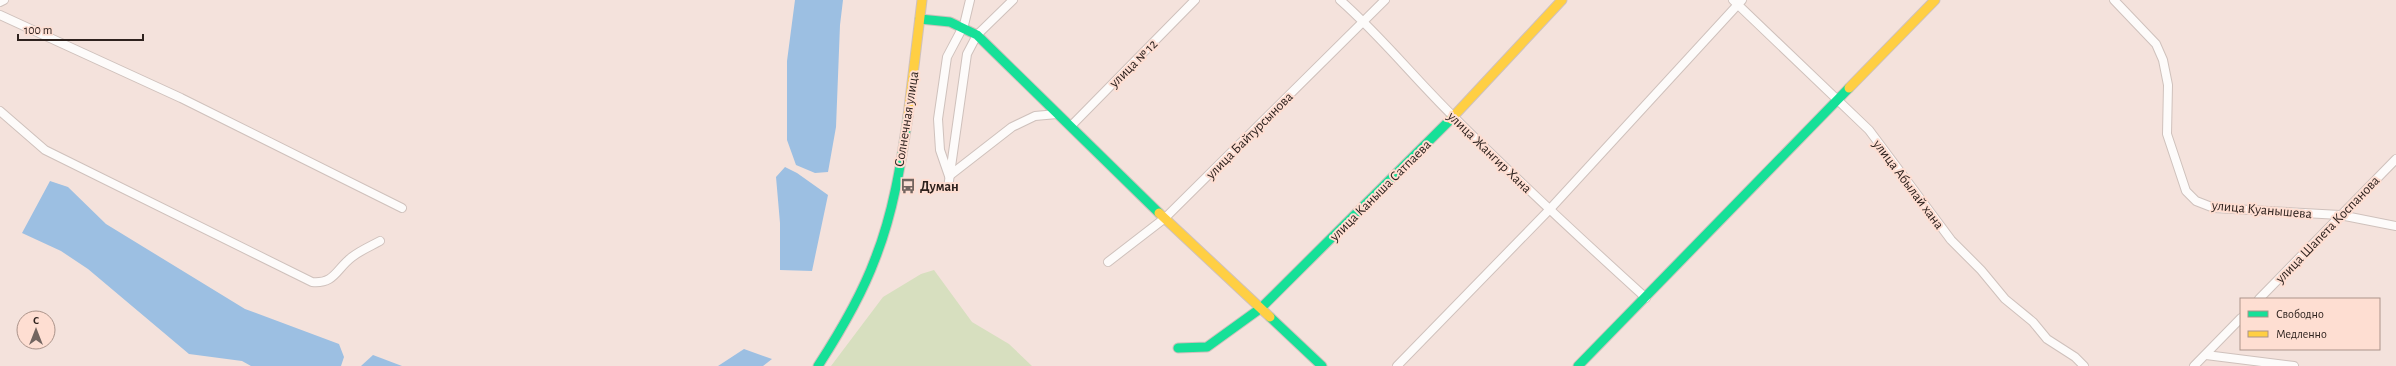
<svg xmlns="http://www.w3.org/2000/svg" width="2396" height="366" font-family="'Alegreya Sans',sans-serif">
  <style>
    .green { fill: #d7dfbf }
    .water { fill: #9cbfe2 }
    .lines { fill: none; stroke-linecap: round; stroke-linejoin: round }
    .street-casing { stroke: #cfc1bc; stroke-width: 10 }
    .fast-casing { stroke: #cfc1bc; stroke-width: 11 }
    .slow-casing { stroke: #cfc1bc; stroke-width: 11 }
    .street { stroke: #fdfbfa; stroke-width: 8 }
    .fast { stroke: #16e098; stroke-width: 9 }
    .slow { stroke: #ffcf43; stroke-width: 9 }
    .labels { text-anchor: middle; stroke-width: 4; stroke-linejoin: round; paint-order: stroke }
    .street-label { font-size: 14px; fill: #2e221e; stroke: #feded2 }
    .poi-label { font-size: 14px; font-weight: bold; fill: #2e221e; stroke: #feded2; text-anchor: start }
  </style>
  <rect width="100%" height="100%" fill="#f4e2dc"/>
  <path class="green" d="M 934,270 L 972,322 L 1009,344 L 1032,366 L 831,366 L 883,297 L 921,274 Z"/>
  <g class="water">
    <path d="M 795,0 L 843,0 L 840,25 L 836,127 L 828,172 L 815,173 L 796,165 L 787,140 L 787,61 Z"/>
    <path d="M 785,167 L 797,173 L 828,195 L 812,271 L 780,270 L 780,223 L 776,177 Z"/>
    <path d="M 50,181 L 68,187 L 106,224 L 245,309 L 339,344 L 344,357 L 341,366 L 251,366 L 242,361 L 189,354 L 88,269 L 61,251 L 22,233 Z"/>
    <path d="M 744,349 L 772,359 L 763,366 L 718,366 Z"/>
    <path d="M 373,355 L 402,366 L 361,366 Z"/>
  </g>
  <g class="lines">
    <g class="street-casing">
      <g id="street">
        <path d="M 970,0 L 964,25 L 947,57 L 938,119 L 940,150 L 949,176 L 1012,127 L 1035,116 L 1057,114"/>
        <path d="M 1340,0 C 1381,36 1415,79 1454,117 C 1516,179 1581,239 1646,298"/>
        <path d="M 1733,0 L 1869,130 L 1951,240 L 1981,270 L 2005,299 L 2033,322 L 2047,339 L 2075,357 L 2084,366"/>
        <path d="M 2114,0 L 2156,44 L 2163,60 L 2168,85 L 2167,134 L 2186,191 L 2196,201 L 2214,208 L 2340,215 L 2396,226"/>
        <path d="M 0,2 L 4,0"/>
        <path d="M 0,15 L 181,98 L 402,208"/>
        <path d="M 0,111 L 45,150 L 312,282 C 335,284 336,269 352,257 C 361,250 371,246 380,241"/>
        <path d="M 1071,126 L 1195,0"/>
        <path d="M 948,188 L 967,54 L 977,35 L 1013,0"/>
        <path d="M 1108,262 L 1165,218 L 1385,0"/>
        <path d="M 2259,299 L 2396,159"/>
        <path d="M 2206,355 L 2294,366"/>
        <path d="M 1397,366 L 1550,209 L 1742,0"/>
        <path d="M 2194,366 L 2241,318"/>
      </g>
    </g>
    <g class="fast-casing">
      <g id="fast">
        <path d="M 920,19 L 950,22 L 977,35 L 1159,213"/>
        <path d="M 1270,317 L 1322,366"/>
        <path d="M 1178,348 L 1207,347 L 1261,308 L 1451,119"/>
        <path d="M 818,366 C 840,332 861,297 875,259 C 893,214 901,164 908,116"/>
        <path d="M 1578,366 L 1849,88"/>
      </g>
    </g>
    <g class="slow-casing">
      <g id="slow">
        <path d="M 1849,88 L 1935,0"/>
        <path d="M 908,116 L 922,0"/>
        <path d="M 1451,119 L 1562,0"/>
        <path d="M 1159,213 L 1270,317"/>
      </g>
    </g>
    <use href="#street" class="street"/>
    <use href="#fast" class="fast"/>
    <use href="#slow" class="slow"/>
  </g>
  <defs>
    <g id="bus-bare" transform="scale(1.2)"><path d="M-5-6H5V4H4V6H2V4H-2V6H-4V4H-5ZM-3.5-4V0h7V-4ZM-3.5 1.2v1.5H-2V1.2ZM2 1.2v1.5H3.5V1.2Z" fill="#736560" stroke="#feded2" stroke-width="2.5" paint-order="stroke"/></g>
  </defs>
  <g fill-rule="evenodd">
    <use href="#bus-bare" x="908" y="186"/>
  </g>
  <g class="labels">
    <g class="street-label">
      <text transform="translate(1133 63) rotate(-45)" y="5">улица № 12</text>
      <text transform="translate(906 119) rotate(-81)" y="5">Солнечная улица</text>
      <text transform="translate(1249 135) rotate(-45)" y="5">улица Байтурсынова</text>
      <text transform="translate(1490 152) rotate(44)" y="5">улица Жангир Хана</text>
      <text transform="translate(1909 184) rotate(53)" y="5">улица Абылай хана</text>
      <text transform="translate(1380 190) rotate(-45)" y="5">улица Каныша Сатпаева</text>
      <text transform="translate(2262 209) rotate(5)" y="5">улица Куанышева</text>
      <text transform="translate(2327 229) rotate(-46)" y="5">улица Шапета Коспанова</text>
    </g>
    <g class="poi-label">
      <text x="920" y="191">Думан</text>
    </g>
  </g>
  <rect x="2240" y="298" width="140" height="52" fill="#feded2" stroke="#ab938a"/>
  <rect x="2248" y="311" width="20" height="6" fill="#16e098" stroke="#ab938a"/>
  <text x="2276" y="318" font-size="12" fill="#2e221e">Свободно</text>
  <rect x="2248" y="331" width="20" height="6" fill="#ffcf43" stroke="#ab938a"/>
  <text x="2276" y="338" font-size="12" fill="#2e221e">Медленно</text>
  <g transform="translate(36 330)"><circle r="19" fill="#feded2" stroke="#ab938a"/>
  <path d="M0-3L7 15L0 10L-7 15Z" fill="#736560"/>
  <text y="-6" font-size="11" font-weight="bold" text-anchor="middle" fill="#2e221e">С</text>
  </g>
  <path d="M18 34v6h125v-6" fill="none" stroke="#2e221e" stroke-width="2"/>
  <text x="24" y="34" font-size="12" fill="#2e221e" stroke="#feded2" stroke-width="3" paint-order="stroke">100 m</text>
</svg>
